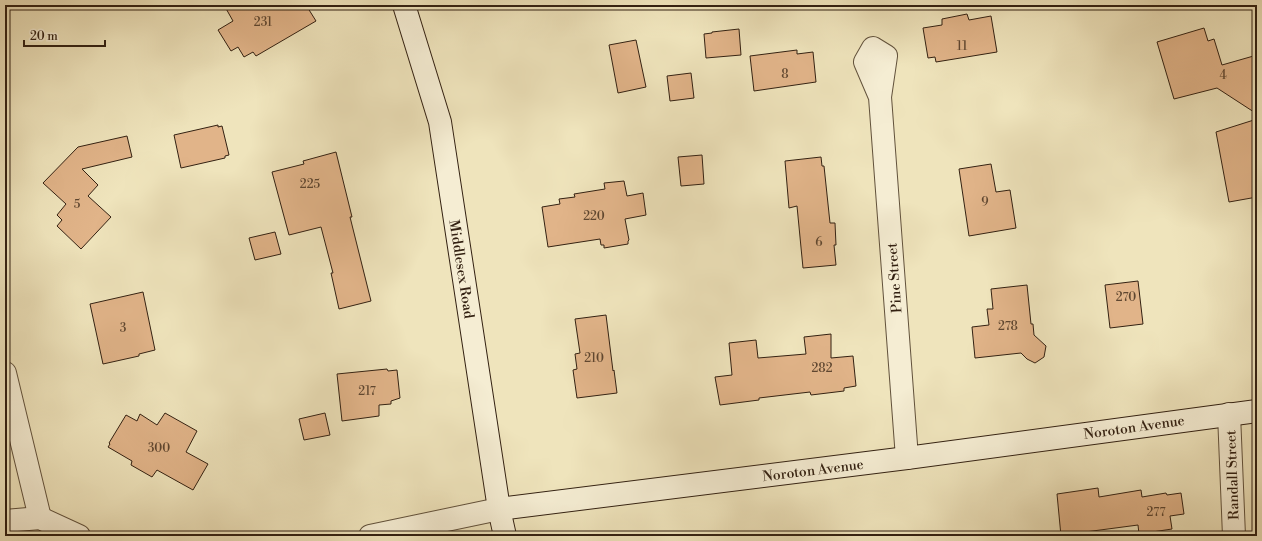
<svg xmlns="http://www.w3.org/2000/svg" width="1262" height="541" font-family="'Libre Bodoni',serif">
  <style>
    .building { fill: #e1b489; stroke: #332112 }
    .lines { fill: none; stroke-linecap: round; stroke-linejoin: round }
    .minor-casing { stroke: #62523c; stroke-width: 24 }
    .secondary-casing { stroke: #332112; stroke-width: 24 }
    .minor { stroke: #f5edd3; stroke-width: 22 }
    .secondary { stroke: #f5edd3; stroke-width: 22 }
    .labels { text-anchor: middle; stroke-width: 3; stroke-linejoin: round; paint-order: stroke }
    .number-label { font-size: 12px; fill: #5e4630 }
    .street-label { font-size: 14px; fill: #332112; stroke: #f5edd3 }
  </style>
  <rect width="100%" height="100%" fill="#efe4bc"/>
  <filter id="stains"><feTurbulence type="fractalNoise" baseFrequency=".005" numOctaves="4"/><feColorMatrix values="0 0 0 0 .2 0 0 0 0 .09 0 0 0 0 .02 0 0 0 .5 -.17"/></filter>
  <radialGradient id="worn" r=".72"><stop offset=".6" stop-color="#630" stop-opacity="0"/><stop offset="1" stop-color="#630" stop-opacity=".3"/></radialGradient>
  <g class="building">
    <path d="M 224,5 L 306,5 L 316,21 L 256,56 L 253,52 L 244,57 L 238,47 L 231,51 L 218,30 L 233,21 Z"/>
    <path d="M 967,14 L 969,20 L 991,16 L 997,52 L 936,62 L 935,57 L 928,58 L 923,28 L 942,25 L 942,19 Z"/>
    <path d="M 1204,28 L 1208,41 L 1214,39 L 1222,65 L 1257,55 L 1257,114 L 1217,88 L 1174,99 L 1157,42 Z"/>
    <path d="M 739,29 L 741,55 L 706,58 L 704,34 L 712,33 L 712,32 Z"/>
    <path d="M 636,40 L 646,87 L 618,93 L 609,45 Z"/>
    <path d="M 797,50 L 797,54 L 813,52 L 816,82 L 754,91 L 750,56 Z"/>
    <path d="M 691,73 L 694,98 L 670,101 L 667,76 Z"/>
    <path d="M 1257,119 L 1257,197 L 1229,202 L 1216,132 Z"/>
    <path d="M 218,125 L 218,127 L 222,126 L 229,155 L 225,156 L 225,158 L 181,168 L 174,135 Z"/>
    <path d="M 127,136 L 132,157 L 82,169 L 98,185 L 88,196 L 111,217 L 81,249 L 57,226 L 62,220 L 57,215 L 66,204 L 43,183 L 78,147 Z"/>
    <path d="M 336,152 L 352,217 L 350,217 L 371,301 L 339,309 L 331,273 L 333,273 L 321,227 L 289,235 L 272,172 L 304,164 L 303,161 Z"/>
    <path d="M 702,155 L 704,184 L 681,186 L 678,157 Z"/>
    <path d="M 821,157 L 822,166 L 824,166 L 830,223 L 835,223 L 836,245 L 834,245 L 836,265 L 803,268 L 797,206 L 789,208 L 785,161 Z"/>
    <path d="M 991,164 L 996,192 L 1010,190 L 1016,228 L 969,236 L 959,169 Z"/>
    <path d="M 624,181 L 627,196 L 643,193 L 646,215 L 625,219 L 629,240 L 628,241 L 628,244 L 604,248 L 604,245 L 601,245 L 600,239 L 548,247 L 542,207 L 560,204 L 559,199 L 575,197 L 574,194 L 605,189 L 604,183 Z"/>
    <path d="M 275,232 L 281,254 L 255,260 L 249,238 Z"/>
    <path d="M 1138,281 L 1143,324 L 1110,328 L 1105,285 Z"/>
    <path d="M 1027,285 L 1031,324 L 1033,324 L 1034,335 L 1046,346 L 1044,357 L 1035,363 L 1027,359 L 1021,353 L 975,358 L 972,327 L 989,325 L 987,309 L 993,309 L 991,289 Z"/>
    <path d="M 143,292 L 155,350 L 139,354 L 139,356 L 103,364 L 90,304 Z"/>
    <path d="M 606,315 L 613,371 L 614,370 L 617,393 L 577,398 L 573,370 L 577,369 L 575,354 L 580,353 L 575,319 Z"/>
    <path d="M 831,334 L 831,358 L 853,356 L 856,386 L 844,388 L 844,391 L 811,395 L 810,392 L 759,398 L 759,400 L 720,405 L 715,377 L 732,375 L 729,343 L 756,340 L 758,358 L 806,354 L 804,337 Z"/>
    <path d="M 387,369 L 388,371 L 397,370 L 400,398 L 391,401 L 391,404 L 379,405 L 379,416 L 342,421 L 337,374 Z"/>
    <path d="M 165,413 L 197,431 L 186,452 L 208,464 L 193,490 L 157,470 L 152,477 L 131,465 L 132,461 L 108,447 L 110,444 L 109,443 L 126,415 L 137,421 L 140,414 L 157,425 Z"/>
    <path d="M 325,413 L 330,435 L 304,440 L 299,419 Z"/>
    <path d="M 1098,488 L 1099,497 L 1141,490 L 1142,497 L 1166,493 L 1167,495 L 1181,493 L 1184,514 L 1170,516 L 1172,529 L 1139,534 L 1138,525 L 1085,532 L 1086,536 L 1061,536 L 1057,494 Z"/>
  </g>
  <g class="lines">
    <g class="minor-casing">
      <g id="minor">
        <path d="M 880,97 L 865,62 L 873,48 L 886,56 L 880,97 L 907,458"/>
        <path d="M 5,373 L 40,518"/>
        <path d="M 1229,414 L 1234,536"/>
        <path d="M 5,521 L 40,518 L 79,536"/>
        <path d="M 370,536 L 499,509"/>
      </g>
    </g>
    <g class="secondary-casing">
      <g id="secondary">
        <path d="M 404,5 L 440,122 L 499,509 L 505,536"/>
        <path d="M 499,509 L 907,458 L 1257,411"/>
      </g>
    </g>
    <use href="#minor" class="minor"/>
    <use href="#secondary" class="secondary"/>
  </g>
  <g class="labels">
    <g class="number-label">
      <text x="263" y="26">231</text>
      <text x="962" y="50">11</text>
      <text x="785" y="78">8</text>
      <text x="1223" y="79">4</text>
      <text x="310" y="188">225</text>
      <text x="985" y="206">9</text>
      <text x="77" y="208">5</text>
      <text x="594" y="220">220</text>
      <text x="819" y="246">6</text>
      <text x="1126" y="301">270</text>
      <text x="1008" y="330">278</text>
      <text x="123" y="332">3</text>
      <text x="594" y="362">210</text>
      <text x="822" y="372">282</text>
      <text x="367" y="395">217</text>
      <text x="159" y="452">300</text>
      <text x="1156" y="516">277</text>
    </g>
    <g class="street-label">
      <text transform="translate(462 269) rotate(81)" y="5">Middlesex Road</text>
      <text transform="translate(894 278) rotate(-94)" y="5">Pine Street</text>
      <text transform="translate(1134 427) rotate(-8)" y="5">Noroton Avenue</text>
      <text transform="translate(813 470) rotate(-7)" y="5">Noroton Avenue</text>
      <text transform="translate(1232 475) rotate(-92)" y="5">Randall Street</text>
    </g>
  </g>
  <rect width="1262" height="541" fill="none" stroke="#efe4bc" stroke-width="20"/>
  <rect x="6" y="6" width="1250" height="529" fill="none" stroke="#332112" stroke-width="2"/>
  <rect x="10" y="10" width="1242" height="521" fill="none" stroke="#332112"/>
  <path d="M24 40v6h81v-6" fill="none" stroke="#332112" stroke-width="2"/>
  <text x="30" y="40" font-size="12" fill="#332112" stroke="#f5edd3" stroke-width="3" paint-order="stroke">20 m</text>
  <rect width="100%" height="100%" filter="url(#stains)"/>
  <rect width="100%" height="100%" fill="url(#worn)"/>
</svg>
